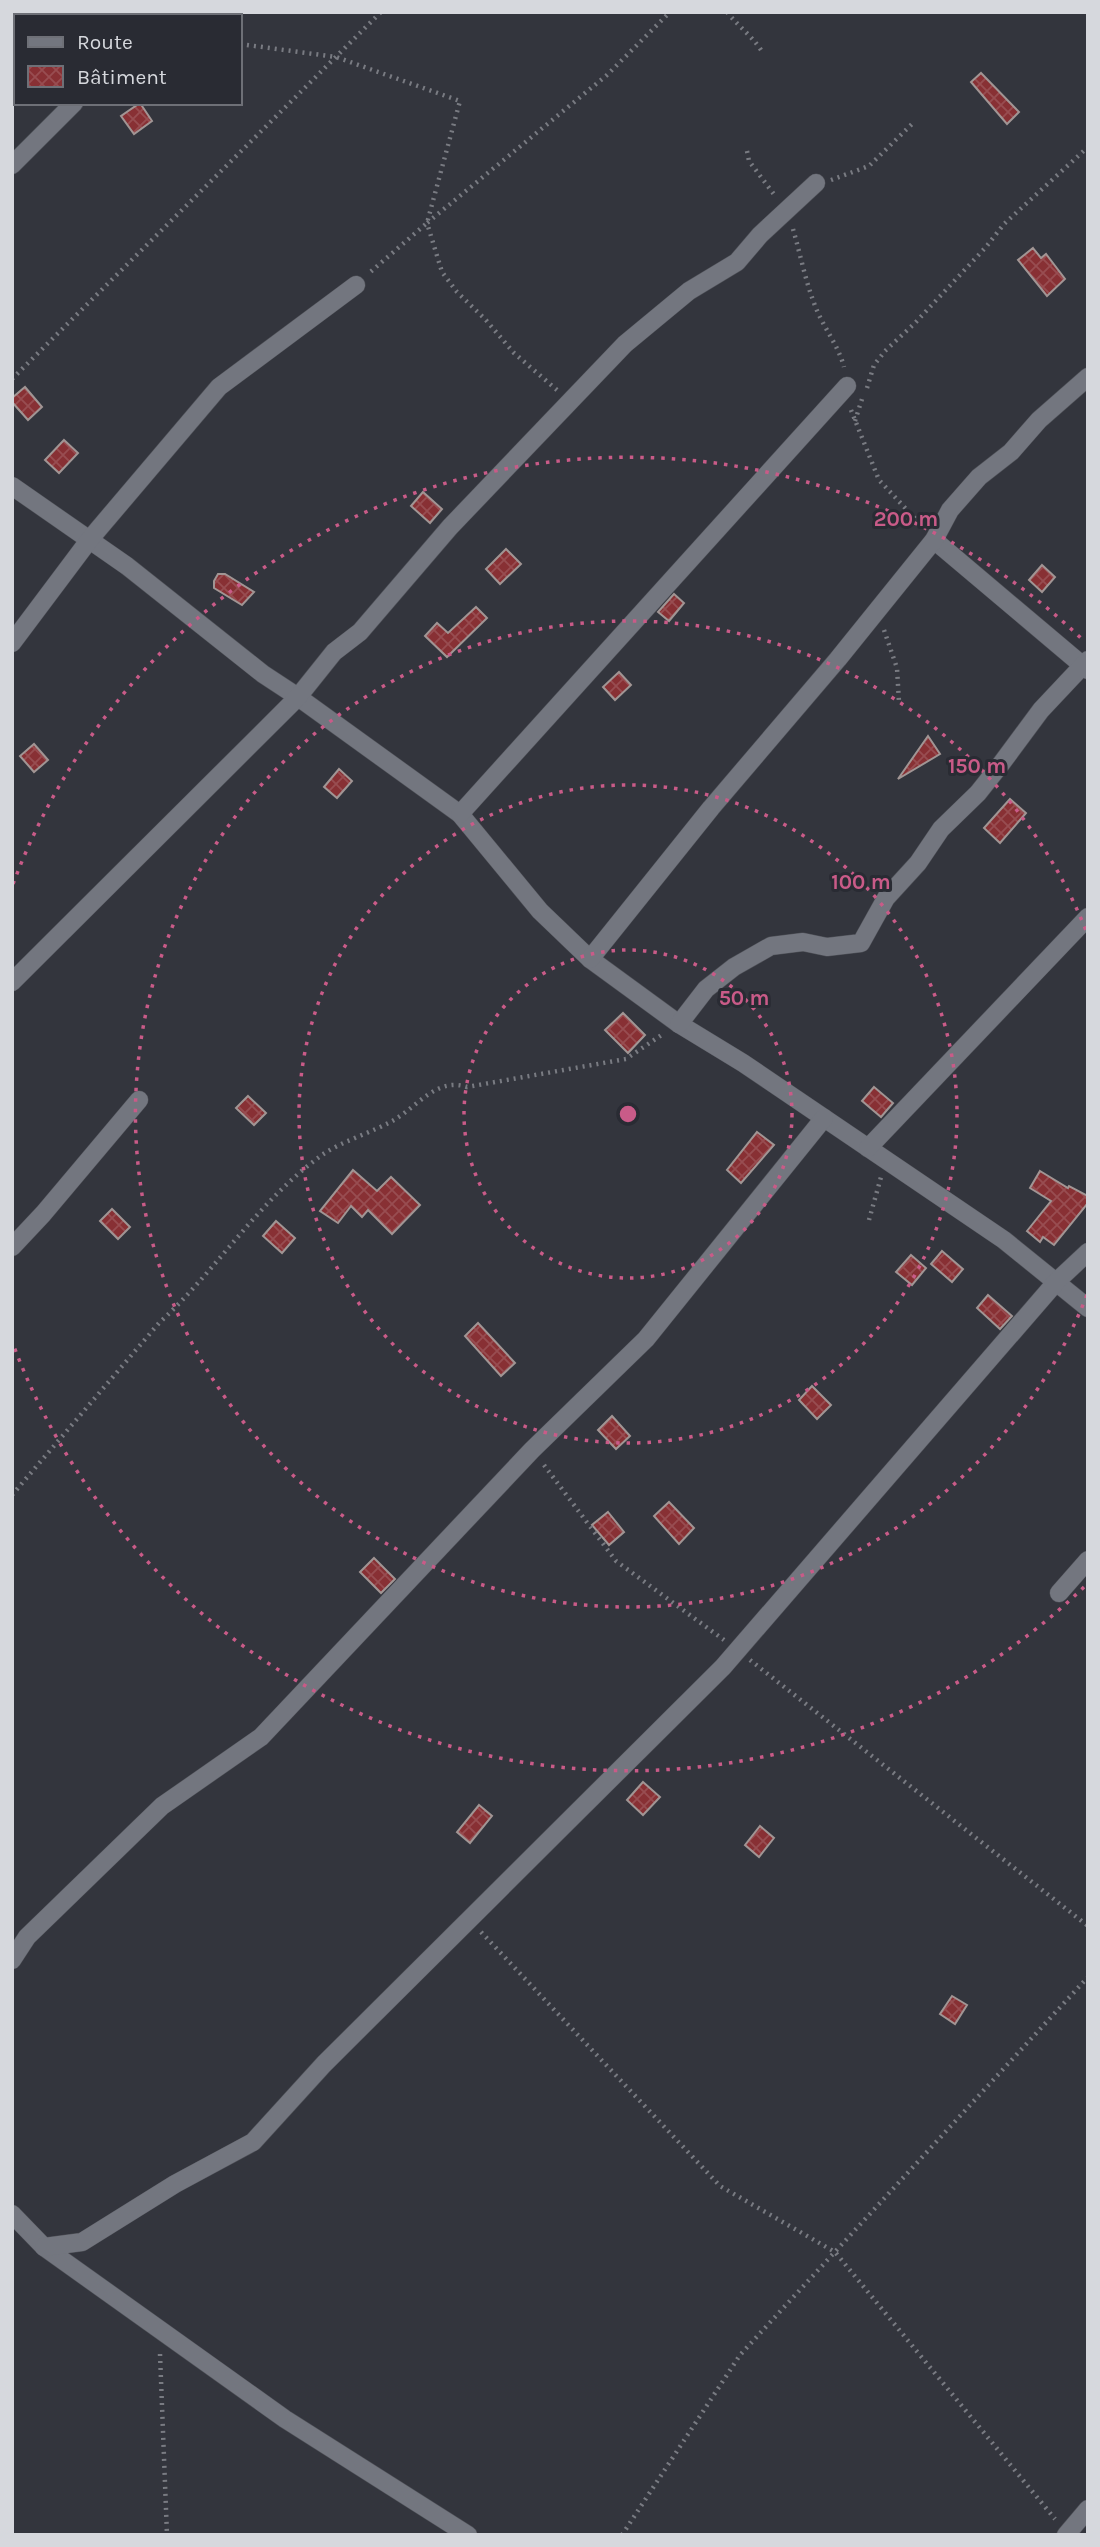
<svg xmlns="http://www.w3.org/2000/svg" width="1100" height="2547" font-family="Karla,sans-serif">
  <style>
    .building { fill: url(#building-cross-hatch); stroke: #a19594; stroke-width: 2 }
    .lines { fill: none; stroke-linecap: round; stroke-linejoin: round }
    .street-casing { stroke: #4f5158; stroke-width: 19 }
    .path { stroke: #797b82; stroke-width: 4.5; stroke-dasharray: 2 5; stroke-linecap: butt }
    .street { stroke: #73767f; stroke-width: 18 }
    .ring { fill: none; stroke: #c95b88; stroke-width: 3.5; stroke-dasharray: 3.5 7 }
    .centre { fill: #c95b88; stroke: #292b33; stroke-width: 3.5 }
    .ring-label { font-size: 21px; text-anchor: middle; font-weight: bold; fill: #c95b88; stroke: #292b33; stroke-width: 6; stroke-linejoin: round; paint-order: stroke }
  </style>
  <defs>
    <pattern id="building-cross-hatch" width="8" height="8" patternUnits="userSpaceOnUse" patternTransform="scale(1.75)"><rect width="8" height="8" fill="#883034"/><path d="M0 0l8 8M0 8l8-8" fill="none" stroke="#984d51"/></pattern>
  </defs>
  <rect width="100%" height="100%" fill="#33353d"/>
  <g class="building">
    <path d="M 981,73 L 1019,112 L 1007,124 L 971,82 Z"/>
    <path d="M 140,103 L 152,121 L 134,134 L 121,116 Z"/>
    <path d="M 1033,248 L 1041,258 L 1046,254 L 1065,279 L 1047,296 L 1018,260 Z"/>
    <path d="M 25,387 L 42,407 L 28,420 L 12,402 L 12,398 Z"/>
    <path d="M 64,440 L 78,453 L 59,473 L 45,460 Z"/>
    <path d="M 423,492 L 442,509 L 430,523 L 411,506 Z"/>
    <path d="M 506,549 L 521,564 L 500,584 L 486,569 Z"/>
    <path d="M 1042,565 L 1055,577 L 1042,592 L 1029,580 Z"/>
    <path d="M 218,574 L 225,574 L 254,592 L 242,605 L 214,588 L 214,581 Z"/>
    <path d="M 674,594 L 684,603 L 669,621 L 658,612 Z"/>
    <path d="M 476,607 L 487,618 L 447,657 L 425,636 L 437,623 L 448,633 Z"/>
    <path d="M 619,672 L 631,685 L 615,700 L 603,687 Z"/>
    <path d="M 928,736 L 940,754 L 898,779 Z"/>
    <path d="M 34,744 L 48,760 L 34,772 L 20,756 Z"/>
    <path d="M 339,769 L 352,781 L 337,798 L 324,787 Z"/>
    <path d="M 1010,799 L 1026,813 L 1000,843 L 984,828 Z"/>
    <path d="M 623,1013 L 645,1035 L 628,1053 L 605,1030 Z"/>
    <path d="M 874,1087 L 893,1103 L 881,1117 L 862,1101 Z"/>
    <path d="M 248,1096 L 266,1113 L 254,1125 L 236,1108 Z"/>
    <path d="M 757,1132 L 774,1145 L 741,1183 L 727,1170 Z"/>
    <path d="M 353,1170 L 377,1191 L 391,1177 L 420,1205 L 392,1234 L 368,1210 L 362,1217 L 351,1206 L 338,1223 L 320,1211 Z"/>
    <path d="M 1040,1171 L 1068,1188 L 1069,1186 L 1088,1196 L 1088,1203 L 1054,1245 L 1043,1237 L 1040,1242 L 1027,1231 L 1051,1201 L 1030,1188 Z"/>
    <path d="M 112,1209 L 130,1227 L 118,1239 L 100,1221 Z"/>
    <path d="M 276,1221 L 295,1238 L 282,1253 L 263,1236 Z"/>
    <path d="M 942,1251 L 963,1269 L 952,1282 L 931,1264 Z"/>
    <path d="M 911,1255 L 926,1268 L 912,1285 L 896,1272 Z"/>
    <path d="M 988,1295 L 1012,1316 L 1000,1329 L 977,1308 Z"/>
    <path d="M 478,1323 L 515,1363 L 501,1376 L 465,1336 Z"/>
    <path d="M 812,1386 L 831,1405 L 817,1419 L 799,1400 Z"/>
    <path d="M 612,1416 L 630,1436 L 616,1449 L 598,1430 Z"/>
    <path d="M 669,1502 L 694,1528 L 679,1544 L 654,1516 Z"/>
    <path d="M 608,1512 L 624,1532 L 609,1545 L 592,1525 Z"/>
    <path d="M 374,1558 L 395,1579 L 381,1593 L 360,1572 Z"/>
    <path d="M 643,1782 L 660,1797 L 643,1815 L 627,1800 Z"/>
    <path d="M 479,1805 L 492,1816 L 470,1843 L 457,1832 Z"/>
    <path d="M 760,1826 L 774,1838 L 759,1857 L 745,1845 Z"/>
    <path d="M 952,1996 L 967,2005 L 955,2024 L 940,2014 Z"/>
  </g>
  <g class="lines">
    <g class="street-casing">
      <g id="street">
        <path d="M 153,16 L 156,12"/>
        <path d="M 12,165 L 74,103"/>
        <path d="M 12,486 L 127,566 L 263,674 L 298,697 L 460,814 L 540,911 L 590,959 L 679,1024 L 743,1063 L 1004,1240 L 1088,1308"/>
        <path d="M 934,540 L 1088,670"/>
        <path d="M 12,643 L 90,539 L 219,387 L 356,285"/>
        <path d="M 460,814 L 847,386"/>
        <path d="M 590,959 L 711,808 L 838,659 L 934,540 L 950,510 L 979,477 L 1011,452 L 1039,420 L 1088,377"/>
        <path d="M 12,982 L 298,697 L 334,652 L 360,632 L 450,527 L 625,344 L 689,291 L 737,262 L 760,235 L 816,183"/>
        <path d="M 679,1024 L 706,989 L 734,967 L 771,946 L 803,942 L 827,947 L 861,943 L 886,898 L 918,863 L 941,829 L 978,793 L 1001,764 L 1041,710 L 1088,660"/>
        <path d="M 868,1148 L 1088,917"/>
        <path d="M 12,1247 L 43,1214 L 139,1100"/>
        <path d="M 1059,1593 L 1088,1560"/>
        <path d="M 12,1960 L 27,1937 L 162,1806 L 261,1737 L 532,1450 L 646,1339 L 824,1118"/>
        <path d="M 12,2214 L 44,2247 L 285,2419 L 468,2535"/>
        <path d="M 44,2247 L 82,2242 L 175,2184 L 253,2142 L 324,2064 L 723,1667 L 1057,1281 L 1088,1252"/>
        <path d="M 1066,2535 L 1088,2509"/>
      </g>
    </g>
    <g class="path">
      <path d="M 727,12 C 738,26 751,35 761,50"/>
      <path d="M 240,44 L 336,57 L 460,101 L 427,223 L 368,274"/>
      <path d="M 747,151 L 749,161 L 776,197"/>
      <path d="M 831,180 L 869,166 L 912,124"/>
      <path d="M 793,229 C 800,253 805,279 814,303 C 822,326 838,344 844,367"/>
      <path d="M 12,379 L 381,12"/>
      <path d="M 867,388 L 874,365 L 885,351 L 915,323 L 986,247 L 1004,224 L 1088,147"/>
      <path d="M 557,390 L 514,353 L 485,319 L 457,292 L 442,272 L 427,223 L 607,75 L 670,12"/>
      <path d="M 851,410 L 879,480 L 922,526"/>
      <path d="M 855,421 L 862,399"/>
      <path d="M 884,630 L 897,668 L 899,702"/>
      <path d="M 869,1220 L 881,1177"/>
      <path d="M 544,1465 L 616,1561 L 724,1640"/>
      <path d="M 12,1495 L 159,1323 C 216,1271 259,1200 322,1155 C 342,1141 371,1133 394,1120 C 418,1106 437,1077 467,1087 L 626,1059 L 663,1034"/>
      <path d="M 750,1660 L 1088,1926"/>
      <path d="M 481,1932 L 720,2186 L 835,2252 L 1055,2519"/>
      <path d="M 160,2354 L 167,2535"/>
      <path d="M 622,2535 L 740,2355 L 1088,1977"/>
    </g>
    <use href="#street" class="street"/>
  </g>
  <g class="ring">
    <circle cx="628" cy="1114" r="164"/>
    <circle cx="628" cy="1114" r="329"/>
    <path d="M1087 1295A493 493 0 1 1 1087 933"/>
    <path d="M1084 1587A657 657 0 0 1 13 1344M13 884A657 657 0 0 1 1084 641"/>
  </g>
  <circle cx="628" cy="1114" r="10" class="centre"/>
  <g class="ring-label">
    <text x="906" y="526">200 m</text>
    <text x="977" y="773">150 m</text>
    <text x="861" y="889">100 m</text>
    <text x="744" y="1005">50 m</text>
  </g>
  <rect width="1100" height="2547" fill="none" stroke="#d6d8dd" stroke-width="28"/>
  <rect x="14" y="14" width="228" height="91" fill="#292b33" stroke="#6e7077" stroke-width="2"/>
  <rect x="28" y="37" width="35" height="10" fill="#73767f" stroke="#6e7077" stroke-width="2"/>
  <text x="77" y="49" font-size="21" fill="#d6d8dd">Route</text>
  <rect x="28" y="66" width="35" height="21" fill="url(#building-cross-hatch)" stroke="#6e7077" stroke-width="2"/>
  <text x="77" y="84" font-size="21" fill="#d6d8dd">Bâtiment</text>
</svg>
